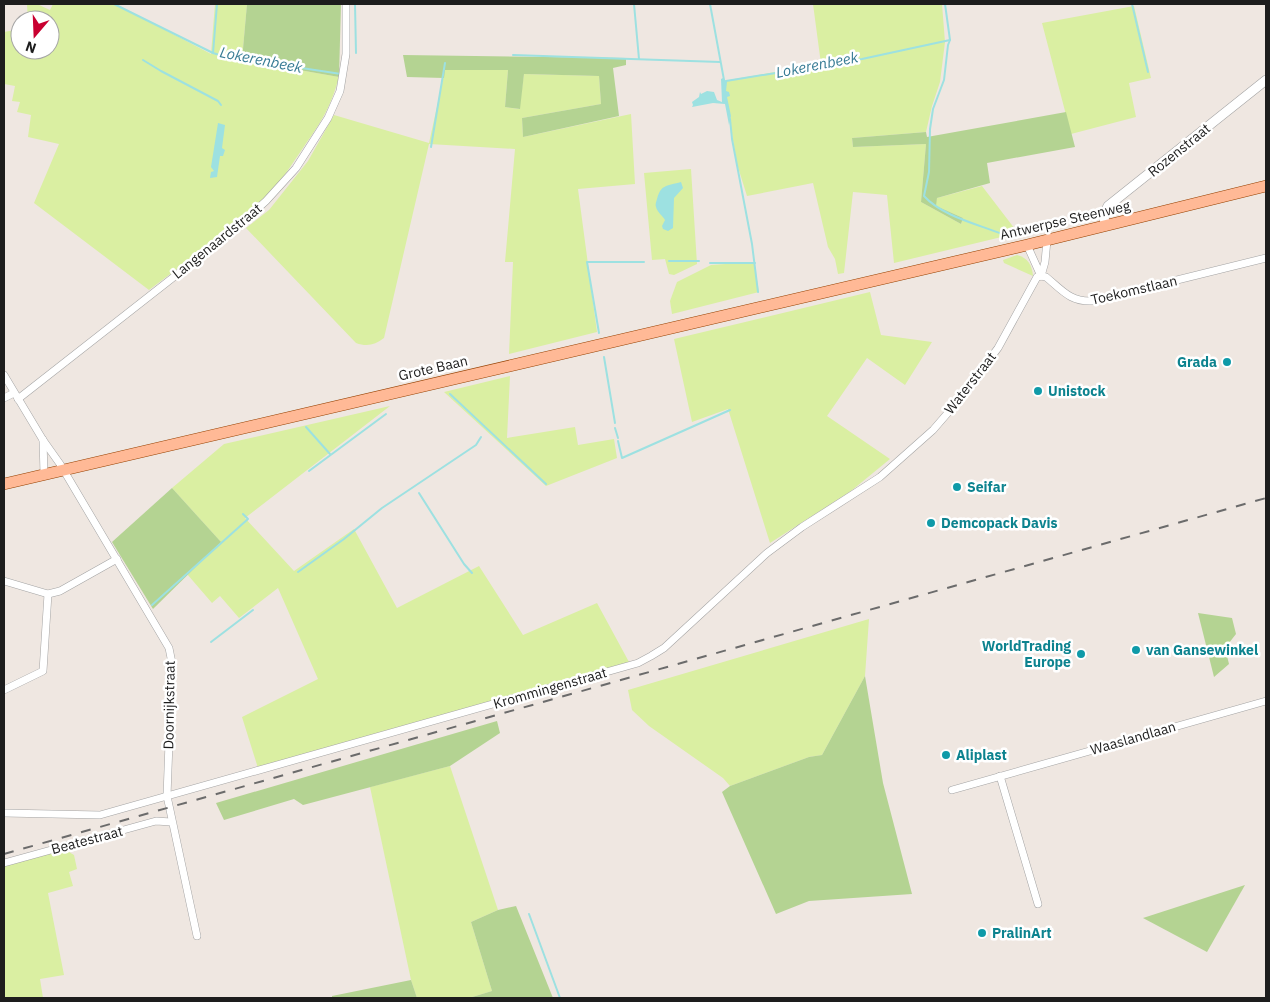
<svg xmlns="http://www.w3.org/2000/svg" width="1270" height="1002" font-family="'IBM Plex Sans',sans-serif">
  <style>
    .grass { fill: #daefa2 }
    .forest { fill: #b4d392 }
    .water { fill: #9de1e1 }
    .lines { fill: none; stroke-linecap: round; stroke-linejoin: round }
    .stream { stroke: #9de1e1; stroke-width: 2 }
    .minor-casing { stroke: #a4a4a4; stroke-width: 8 }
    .tertiary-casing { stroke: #a4a4a4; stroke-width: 10 }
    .primary-casing { stroke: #954000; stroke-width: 12 }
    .minor { stroke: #fff; stroke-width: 7 }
    .tertiary { stroke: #fff; stroke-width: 9 }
    .primary { stroke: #ffb996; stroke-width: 11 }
    .rail { stroke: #6b6b6b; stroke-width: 2; stroke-dasharray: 10 10; stroke-linecap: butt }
    .culture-dot { fill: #0f9aa8; stroke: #fff; stroke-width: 2 }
    .labels { text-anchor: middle; stroke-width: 5; stroke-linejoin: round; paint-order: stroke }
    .street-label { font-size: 14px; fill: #1d1d1d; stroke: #fff }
    .culture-label { font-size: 14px; font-weight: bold; fill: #0d838f; stroke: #fff; text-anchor: start }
    .water-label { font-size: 15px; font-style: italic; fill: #377b94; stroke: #fff }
  </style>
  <rect width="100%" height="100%" fill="#efe7e1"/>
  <g class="grass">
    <path d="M 37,4 L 50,10 L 53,4 L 116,4 L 211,54 L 215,4 L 247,4 L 242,60 L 339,77 C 331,106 322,121 305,145 C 292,164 280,184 263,200 C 229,233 187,261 149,290 L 34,203 L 59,144 L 28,137 L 31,115 L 17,112 L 20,102 L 12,101 L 15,86 L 4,84 L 4,32 L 20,29 L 20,50 L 50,50 L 50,20 L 28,20 L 27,5 Z"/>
    <path d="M 813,4 L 942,4 L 945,42 L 940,82 L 932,106 L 926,132 L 852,138 L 853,147 L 926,144 L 921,202 L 961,224 L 963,218 L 935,206 L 937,198 L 982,186 L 1018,233 L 894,263 L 887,195 L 853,192 L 844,273 L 838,274 L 835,259 L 828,247 L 813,183 L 747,196 L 737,164 L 723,81 L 821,64 Z"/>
    <path d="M 1134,6 L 1151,78 L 1129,83 L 1136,117 L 1071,134 L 1042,23 Z"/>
    <path d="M 445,70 L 508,70 L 505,107 L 519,109 L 524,74 L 599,76 L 601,104 L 522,118 L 523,137 L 631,114 L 635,184 L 578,189 L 597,332 L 509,354 L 513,262 L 505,262 L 515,149 L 429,144 L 384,338 C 375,345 367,347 356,343 L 246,228 L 269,210 L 308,161 L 334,115 L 429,143 Z"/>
    <path d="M 691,169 L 697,264 L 674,275 L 669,274 L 665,259 L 652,260 L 644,173 Z"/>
    <path d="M 1017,255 C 1028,258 1032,265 1033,276 L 1004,263 L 1003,260 Z"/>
    <path d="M 754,262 L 759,292 L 672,314 L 670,301 L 677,282 L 711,265 Z"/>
    <path d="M 870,292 L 881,335 L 932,342 L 905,385 L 867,358 L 827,416 L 890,459 L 851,491 L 770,543 L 728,409 L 692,422 L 674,339 Z"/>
    <path d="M 510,376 L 507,438 L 575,427 L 578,445 L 614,439 L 617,458 L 546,486 L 444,392 Z"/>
    <path d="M 390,406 L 245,518 L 294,571 L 354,529 L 397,608 L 479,566 L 523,635 L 597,603 L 629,662 L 258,768 L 242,717 L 318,679 L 278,588 L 239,618 L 220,596 L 212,603 L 187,574 L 220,541 L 172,488 L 224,444 Z"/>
    <path d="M 869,619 L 865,676 L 822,755 L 809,757 L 730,786 L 723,778 L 649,726 L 632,710 L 628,690 Z"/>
    <path d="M 450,766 L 498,910 L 471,922 L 492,991 L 469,998 L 417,998 L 411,980 L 370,787 Z"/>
    <path d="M 64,849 L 74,855 L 77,869 L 69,872 L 73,886 L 48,893 L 64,975 L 40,979 L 43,998 L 4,998 L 4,866 Z"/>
  </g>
  <g class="forest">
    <path d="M 247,4 L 341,4 L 339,77 L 242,60 Z"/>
    <path d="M 403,55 L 626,58 L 626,65 L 613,68 L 619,116 L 523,137 L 522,118 L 601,104 L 599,76 L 524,74 L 520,109 L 505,107 L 508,70 L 445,70 L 444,78 L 407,77 Z"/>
    <path d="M 1066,112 L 1075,147 L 987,163 L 990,183 L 937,198 L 936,206 L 963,218 L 961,224 L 921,202 L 926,144 L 853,147 L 852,138 L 926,132 L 927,137 Z"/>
    <path d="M 172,488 L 221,542 L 153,609 L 112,542 Z"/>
    <path d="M 1198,613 L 1232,618 L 1236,634 L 1225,648 L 1229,664 L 1214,677 Z"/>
    <path d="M 865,676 L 883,783 L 912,894 L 809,901 L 776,914 L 722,792 L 730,786 L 809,757 L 822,755 Z"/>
    <path d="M 497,721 L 500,733 L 450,766 L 303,805 L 294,799 L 224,820 L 216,803 Z"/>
    <path d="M 1245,885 L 1207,952 L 1143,918 Z"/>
    <path d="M 516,906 L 553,998 L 469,998 L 492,991 L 471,922 L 498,910 Z"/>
    <path d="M 411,980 L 417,998 L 332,998 L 332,996 Z"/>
  </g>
  <g class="water">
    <path d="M 723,78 L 727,82 L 726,91 L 729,92 L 730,96 L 727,97 L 731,116 L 729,125 L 725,104 L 713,103 L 692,107 L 693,105 L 692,102 L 699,97 L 700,92 L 701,94 L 707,91 L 714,92 L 717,100 L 722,102 L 721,79 Z"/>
    <path d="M 218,123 L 225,125 L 222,148 L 225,150 L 223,156 L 220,156 L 217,177 L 210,178 L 211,172 L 214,171 L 211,167 Z"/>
    <path d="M 681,182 L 683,188 L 674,198 L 673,228 L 668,231 L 663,229 L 662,226 L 665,220 C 663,216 657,212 656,207 C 655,205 656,202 657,199 C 661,184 667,186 681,182 Z"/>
  </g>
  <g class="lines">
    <g class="stream">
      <path d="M 114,4 L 213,53 L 223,56 L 341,74"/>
      <path d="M 355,4 L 356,53"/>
      <path d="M 634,4 L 639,59"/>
      <path d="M 710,4 L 724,80"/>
      <path d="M 945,4 L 950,40 L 948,45 L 944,80 L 933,109 L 930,129 L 929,172 L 924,196 C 942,216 977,224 1002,234"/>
      <path d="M 1132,4 L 1148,72"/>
      <path d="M 213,53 L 217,4"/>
      <path d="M 513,55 L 720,62"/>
      <path d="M 143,60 L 161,71 L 218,101 L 221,105"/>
      <path d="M 726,81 L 862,59 L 950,40"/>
      <path d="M 730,119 L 732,139 L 752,244 L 758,292"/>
      <path d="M 431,147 L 445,63"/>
      <path d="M 669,261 L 699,261"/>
      <path d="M 710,263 L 755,263"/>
      <path d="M 599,333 L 587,262 L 644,262"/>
      <path d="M 604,357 L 615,423"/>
      <path d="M 450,394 L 546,484"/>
      <path d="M 306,427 L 330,454"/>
      <path d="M 615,428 L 618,438"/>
      <path d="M 618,441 L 622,458 L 730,410"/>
      <path d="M 309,471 L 386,414"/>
      <path d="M 419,493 L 464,564 L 472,573"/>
      <path d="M 298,572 L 344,539 L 382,508 L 476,445 L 481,437"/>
      <path d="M 152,605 L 248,519 L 243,514"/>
      <path d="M 211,642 L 253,610"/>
      <path d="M 529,914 L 560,998"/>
    </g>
    <g class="minor-casing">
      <g id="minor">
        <path d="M 1027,245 L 1041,276 L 1046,277 C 1062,290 1070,302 1092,301 L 1266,258"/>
        <path d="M 1041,276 L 1045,262 L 1047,240"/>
        <path d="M 4,375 L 43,440 L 60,464 L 169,648 L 172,663 L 167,796 L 197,936"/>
        <path d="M 4,398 L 14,393"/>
        <path d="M 18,399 L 235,229 L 266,201 L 296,168 L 328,118 L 340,91 L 346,54 L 346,4"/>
        <path d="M 43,440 L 44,474"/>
        <path d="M 4,581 L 48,594 L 60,591 L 117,559"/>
        <path d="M 4,690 L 43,671 L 48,594"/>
        <path d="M 1000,776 L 1038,904"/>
        <path d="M 952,790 L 1266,701"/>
        <path d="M 4,813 L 100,815 L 638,663 L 651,656 L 664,648 L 767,553 L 802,527 L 880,477 L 933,430 L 959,400 L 998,348 L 1037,277 L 1041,276"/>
        <path d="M 4,863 L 156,821 L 171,822"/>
      </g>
    </g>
    <g class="tertiary-casing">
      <path id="tertiary" d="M 1105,226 L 1104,214 L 1108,206 L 1266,80"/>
    </g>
    <g class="primary-casing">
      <path id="primary" d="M 4,484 L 1027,245 L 1266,186"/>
    </g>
    <use href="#minor" class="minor"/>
    <use href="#tertiary" class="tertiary"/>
    <use href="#primary" class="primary"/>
    <path class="rail" d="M 4,854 L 1266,498"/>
  </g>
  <g class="culture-dot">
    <circle cx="1227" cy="362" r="5"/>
    <circle cx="1038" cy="391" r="5"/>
    <circle cx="957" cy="487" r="5"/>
    <circle cx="931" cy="523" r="5"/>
    <circle cx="1136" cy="650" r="5"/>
    <circle cx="1081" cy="654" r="5"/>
    <circle cx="946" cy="755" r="5"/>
    <circle cx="982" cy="933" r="5"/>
  </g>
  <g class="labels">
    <g class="street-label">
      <text transform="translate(1179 150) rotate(-39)" y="5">Rozenstraat</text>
      <text transform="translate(1065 220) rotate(-13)" y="5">Antwerpse Steenweg</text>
      <text transform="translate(217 241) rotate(-39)" y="5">Langenaardstraat</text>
      <text transform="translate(1134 290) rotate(-13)" y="5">Toekomstlaan</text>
      <text transform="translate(433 368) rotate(-13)" y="5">Grote Baan</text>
      <text transform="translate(970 383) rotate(-52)" y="5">Waterstraat</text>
      <text transform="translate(550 688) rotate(-16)" y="5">Krommingenstraat</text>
      <text transform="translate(169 705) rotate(-89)" y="5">Doornijkstraat</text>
      <text transform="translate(1133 738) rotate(-16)" y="5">Waaslandlaan</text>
      <text transform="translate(87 840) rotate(-15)" y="5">Beatestraat</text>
    </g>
    <g class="culture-label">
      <text x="1217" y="367" text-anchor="end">Grada</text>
      <text x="1048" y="396">Unistock</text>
      <text x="967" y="492">Seifar</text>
      <text x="941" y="528">Demcopack Davis</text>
      <text x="1071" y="651" text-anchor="end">WorldTrading<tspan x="1071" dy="16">Europe</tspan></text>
      <text x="1146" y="655">van Gansewinkel</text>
      <text x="956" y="760">Aliplast</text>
      <text x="992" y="938">PralinArt</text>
    </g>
    <g class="water-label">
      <text transform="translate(261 60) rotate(11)" y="5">Lokerenbeek</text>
      <text transform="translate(817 65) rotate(-11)" y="5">Lokerenbeek</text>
    </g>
  </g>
  <rect width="1270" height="1002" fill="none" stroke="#1d1d1d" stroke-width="10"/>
  <g transform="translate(35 35) rotate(199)"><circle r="24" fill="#ffffff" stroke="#a5a5a5"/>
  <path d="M0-4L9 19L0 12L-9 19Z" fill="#c90030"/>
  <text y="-8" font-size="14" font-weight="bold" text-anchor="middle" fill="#1d1d1d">N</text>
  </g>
</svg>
